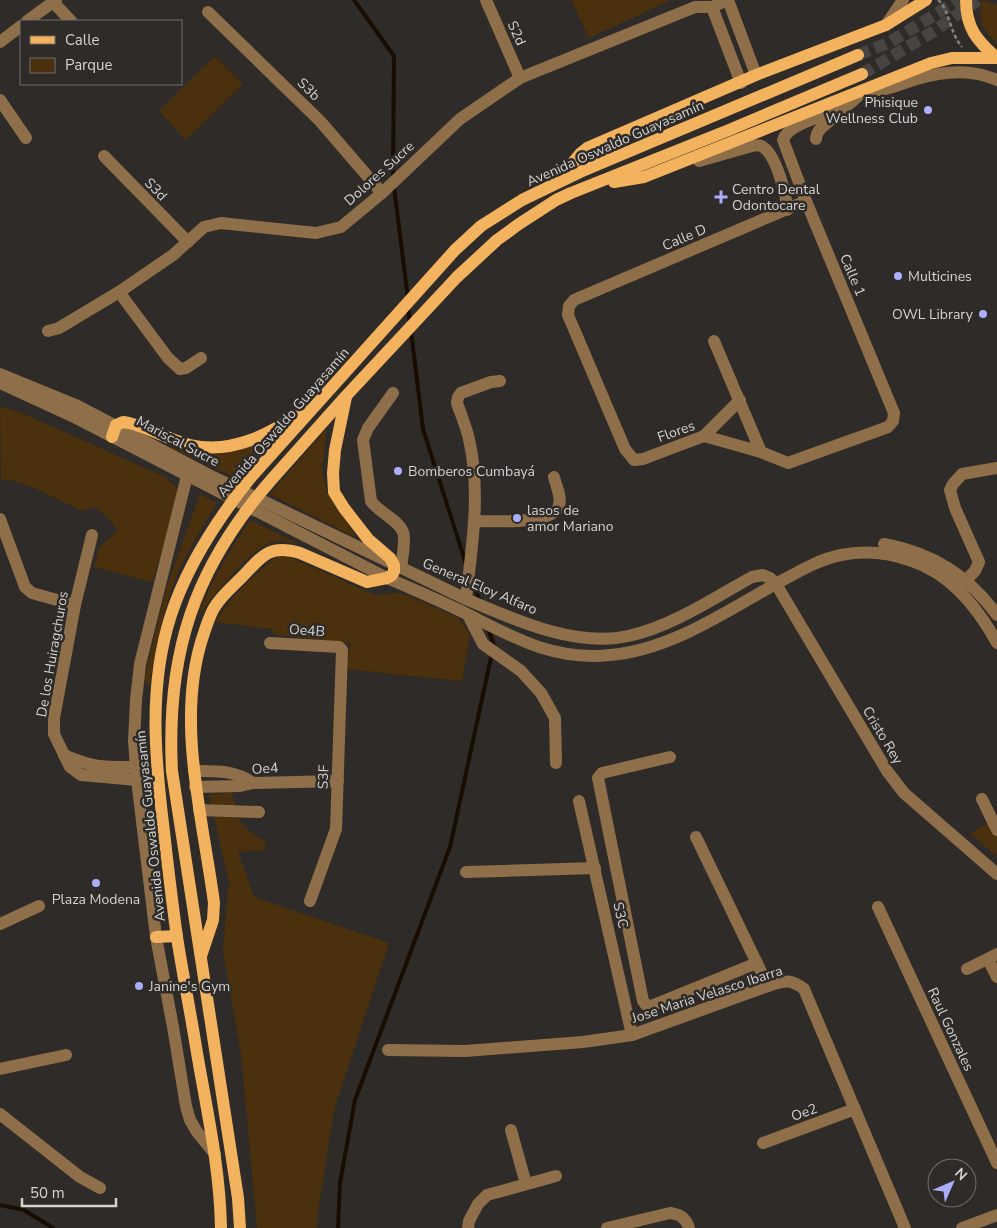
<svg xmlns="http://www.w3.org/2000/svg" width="997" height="1228" font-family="'Nunito Sans',sans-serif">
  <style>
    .green { fill: #4a300c }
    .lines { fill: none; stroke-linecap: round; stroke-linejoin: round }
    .stream { stroke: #190d01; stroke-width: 4 }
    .major-tunnel { stroke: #474441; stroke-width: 12; stroke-dasharray: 12 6; stroke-linecap: butt }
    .path { stroke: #84827f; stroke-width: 2.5; stroke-dasharray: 4 2.5; stroke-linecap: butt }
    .minor { stroke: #8f6f49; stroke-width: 12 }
    .major { stroke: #f3b25e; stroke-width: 12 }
    .poi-dot { fill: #abaffb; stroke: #2e2b28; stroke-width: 2 }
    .labels { text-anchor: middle; stroke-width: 5; stroke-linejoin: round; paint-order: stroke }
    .street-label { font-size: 14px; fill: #d4d2d0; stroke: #2e2b28 }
    .poi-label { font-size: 14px; fill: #d4d2d0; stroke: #2e2b28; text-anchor: start }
  </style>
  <rect width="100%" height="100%" fill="#2e2b28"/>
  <g class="green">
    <path d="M 571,0 L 671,0 L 589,38 Z"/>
    <path d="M 983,0 L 997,5 L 997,43 C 982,31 977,18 983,0 Z"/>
    <path d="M 215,56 L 243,84 L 186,140 L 159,111 Z"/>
    <path d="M 0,406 L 24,414 L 165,477 L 181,492 L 152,582 L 94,567 L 99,548 L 117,531 C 111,519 105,514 94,507 L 82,511 C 67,504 15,476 1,480 Z"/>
    <path d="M 327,428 L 322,469 L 326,491 L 357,538 L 270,494 Z"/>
    <path d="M 283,430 L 238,479 L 167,446 C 220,459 235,452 283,430 Z"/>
    <path d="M 200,494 L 217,503 C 201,529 184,556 173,585 C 161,618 156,652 149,686 L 144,679 L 166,589 Z"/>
    <path d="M 250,520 L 299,544 C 292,543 283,540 276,541 C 252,544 213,598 198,616 C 212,579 228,553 250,520 Z"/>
    <path d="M 281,553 L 375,595 L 401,593 L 459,618 L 470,635 L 462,681 L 343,669 L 351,643 L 275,635 L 272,629 L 215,622 C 234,594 255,573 281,553 Z"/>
    <path d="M 232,792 C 238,824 238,825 266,842 L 264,850 L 238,852 L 254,897 L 389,943 L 334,1109 L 318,1212 L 317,1228 L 257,1228 L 241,1054 L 223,951 L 228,887 L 230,887 L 209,795 Z"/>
    <path d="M 996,818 L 997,820 L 997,856 L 970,834 Z"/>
  </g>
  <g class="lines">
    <g class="stream">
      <path d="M 354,0 L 394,56 L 393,177"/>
      <path d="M 394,187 L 408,299"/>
      <path d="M 408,306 L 410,324"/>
      <path d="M 411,331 L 423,429 L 466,564"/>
      <path d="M 472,582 L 480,601"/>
      <path d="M 488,628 L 494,646"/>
      <path d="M 0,1205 L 24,1210 L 53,1228"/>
      <path d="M 338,1228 L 340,1183 L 355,1100 L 450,847 L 492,653"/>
    </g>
    <g class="major-tunnel">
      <path d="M 858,55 L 890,42 L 959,0"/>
      <path d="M 862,74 L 931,33 L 978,0"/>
    </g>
    <path class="path" d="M 938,0 C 949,8 950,34 962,47"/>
    <g class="minor">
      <path d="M 486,0 L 520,78"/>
      <path d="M 728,0 L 756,75"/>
      <path d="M 53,2 L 71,21"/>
      <path d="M 712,7 L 741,83"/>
      <path d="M 208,12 L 320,121 L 382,193"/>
      <path d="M 27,21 L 56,0"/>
      <path d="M 886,25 L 903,0"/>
      <path d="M 0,42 L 21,26"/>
      <path d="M 0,100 L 26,138"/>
      <path d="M 816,139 C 816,126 833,123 837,111"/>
      <path d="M 104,156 L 188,242"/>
      <path d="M 699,161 L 752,146 C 756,145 760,145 763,147 C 776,155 787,196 787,210"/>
      <path d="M 806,201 L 574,300 L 569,306 L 568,315 L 625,449 L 634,460 L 643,459 L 704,436 L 761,452 L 788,463 L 888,427 L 893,421 L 894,413 L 806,201 L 783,140 C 788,123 831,114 846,106 C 853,102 858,96 864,90 C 886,92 896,85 917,79 C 943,71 972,69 997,80"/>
      <path d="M 119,292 L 168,358 L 180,369 L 186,368 L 201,358"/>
      <path d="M 48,331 L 59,328 L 119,292 L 173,255 L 204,227 L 221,223 L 316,233 L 341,227 L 382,193 L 460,119 L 520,78 L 695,7 L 712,7 L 727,0"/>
      <path d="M 714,341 L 761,452"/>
      <path d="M 0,374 L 78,406 L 213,477 L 466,599 C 513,619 575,648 628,636 C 671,627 714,598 752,577 L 763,575 L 770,578 L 776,584 L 887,771 L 904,793 L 997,874"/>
      <path d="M 0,383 L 72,416 L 387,578 C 413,589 438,600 463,612 C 513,637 552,661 610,655 C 669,650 722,614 772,586 C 795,574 816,560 841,555 C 865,550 890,553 912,561 C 951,574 978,608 997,643"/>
      <path d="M 393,393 L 368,428 L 363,440 L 371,501 C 378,512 399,520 403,532 C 406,540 402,559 401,568"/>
      <path d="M 704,436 L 740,400"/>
      <path d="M 189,468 L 140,664 L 136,700 L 134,741 L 137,780 L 156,937 L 173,1027 L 186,1106 L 190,1120 L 197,1132 L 215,1154"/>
      <path d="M 0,519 L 25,587 L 32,593 L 75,605"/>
      <path d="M 475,521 C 493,521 548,525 558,508 C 563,499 556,486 554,477"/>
      <path d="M 92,535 L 75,605 L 54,718 L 54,734 L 70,767 L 81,775 L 137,780"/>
      <path d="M 884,544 C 932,553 968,575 997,615"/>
      <path d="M 957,589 L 975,571 L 979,562 L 955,508 L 950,490 L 953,484 L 962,474 L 997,468"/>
      <path d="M 466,599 C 472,545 481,493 469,439 C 466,426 461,415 457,403 L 458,397 L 461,393 L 491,382 L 500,381"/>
      <path d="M 468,615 L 483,644 L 521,671 L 541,693 L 555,718 L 556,763"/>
      <path d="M 270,643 L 339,647 L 342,650 L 336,829 L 310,901"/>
      <path d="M 64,755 C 93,768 105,767 136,767"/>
      <path d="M 670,757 L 602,773 L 598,778 L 643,1001 L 646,1005 L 651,1006 L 757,963"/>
      <path d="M 194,771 C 215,771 235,770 253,783"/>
      <path d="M 195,787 L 240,786 L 253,783 L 338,781"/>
      <path d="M 982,799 L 997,830"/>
      <path d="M 579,801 L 632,1035"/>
      <path d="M 199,810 L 259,812"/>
      <path d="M 696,837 L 768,986"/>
      <path d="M 466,872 L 595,868"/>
      <path d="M 878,907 L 997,1163"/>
      <path d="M 0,924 L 39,906"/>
      <path d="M 988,959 L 997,977"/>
      <path d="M 967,969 L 997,954"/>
      <path d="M 388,1050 L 465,1051 L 583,1042 L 632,1035 L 768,986 C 784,981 790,978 804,989 L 905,1228"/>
      <path d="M 0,1069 L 66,1055"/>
      <path d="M 0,1114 L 80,1177 L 100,1188"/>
      <path d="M 511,1130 L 526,1184"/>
      <path d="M 763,1143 L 855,1109"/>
      <path d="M 468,1228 L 469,1221 L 478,1204 L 487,1195 L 556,1176"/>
      <path d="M 607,1228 L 670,1213 C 680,1214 686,1218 689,1228"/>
      <path d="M 962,1228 L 997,1215"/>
    </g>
    <g class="major">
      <path d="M 966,0 C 966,28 977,41 997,58"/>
      <path d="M 558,180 L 581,153 L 587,148 L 756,75 L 886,25 L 926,0"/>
      <path d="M 614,182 L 644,177 L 931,63 L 952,58 L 997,58"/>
      <path d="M 112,437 L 116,425 L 123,422 L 129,423 C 150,428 169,440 190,445 C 233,455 271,433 304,411"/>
      <path d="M 156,937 L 177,936"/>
      <path d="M 201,956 L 213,920 L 214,903 C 203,818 175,720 203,636 C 206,627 209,617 214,608 C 221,596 232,587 242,577 C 262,556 269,544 300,553 L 367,582 L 387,578 L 392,575 L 394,571 L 394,565 L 390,558 L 368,539 L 344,508 L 334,492 L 333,473 L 335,450 L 346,397"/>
      <path d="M 221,1228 C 220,1169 207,1111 197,1053 C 191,1015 183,976 177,937 C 172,902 168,867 164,832 C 155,759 148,686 171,615 C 188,563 218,518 252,476 L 455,250 L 481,226 L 522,200 L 555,184 L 580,172 L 858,55"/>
      <path d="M 240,1228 L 238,1198 L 172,771 C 166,653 194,568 272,479 L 346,396 L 457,277 L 497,240 L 519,224 L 556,200 L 571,193 L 729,130 L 862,74"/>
    </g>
  </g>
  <g class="poi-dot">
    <circle cx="928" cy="110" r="5"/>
    <path d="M718.5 189.5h5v5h5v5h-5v5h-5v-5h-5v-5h5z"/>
    <circle cx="898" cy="276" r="5"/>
    <circle cx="983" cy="314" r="5"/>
    <circle cx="398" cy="471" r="5"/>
    <circle cx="517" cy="518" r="5"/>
    <circle cx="96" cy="883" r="5"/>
    <circle cx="139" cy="986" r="5"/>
  </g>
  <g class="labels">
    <g class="street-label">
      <text transform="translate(517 33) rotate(66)" y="5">S2d</text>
      <text transform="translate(309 89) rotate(44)" y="5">S3b</text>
      <text transform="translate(615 143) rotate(-24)" y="5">Avenida Oswaldo Guayasamín</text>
      <text transform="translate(379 173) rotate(-42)" y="5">Dolores Sucre</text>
      <text transform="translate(156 189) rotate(46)" y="5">S3d</text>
      <text transform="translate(684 237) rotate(-23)" y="5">Calle D</text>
      <text transform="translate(853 275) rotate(67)" y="5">Calle 1</text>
      <text transform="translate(283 422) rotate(-49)" y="5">Avenida Oswaldo Guayasamín</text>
      <text transform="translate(676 431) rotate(-20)" y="5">Flores</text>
      <text transform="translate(178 441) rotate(28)" y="5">Mariscal Sucre</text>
      <text transform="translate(480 586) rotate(23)" y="5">General Eloy Alfaro</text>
      <text transform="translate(307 630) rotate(4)" y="5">Oe4B</text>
      <text transform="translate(52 654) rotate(-80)" y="5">De los Huiragchuros</text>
      <text transform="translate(883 735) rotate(59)" y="5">Cristo Rey</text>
      <text transform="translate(265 768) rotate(-4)" y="5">Oe4</text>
      <text transform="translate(323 777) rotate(-88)" y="5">S3F</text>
      <text transform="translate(150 826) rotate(-96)" y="5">Avenida Oswaldo Guayasamín</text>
      <text transform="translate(621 915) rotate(77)" y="5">S3C</text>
      <text transform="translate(707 994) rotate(-18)" y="5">Jose Maria Velasco Ibarra</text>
      <text transform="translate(951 1029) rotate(65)" y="5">Raul Gonzales</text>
      <text transform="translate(804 1112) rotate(-20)" y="5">Oe2</text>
    </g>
    <g class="poi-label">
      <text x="918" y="107" text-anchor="end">Phisique<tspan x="918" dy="16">Wellness Club</tspan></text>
      <text x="732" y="194">Centro Dental<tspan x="732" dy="16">Odontocare</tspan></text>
      <text x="908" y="281">Multicines</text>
      <text x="973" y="319" text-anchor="end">OWL Library</text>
      <text x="408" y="476">Bomberos Cumbayá</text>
      <text x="527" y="515">lasos de<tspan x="527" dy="16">amor Mariano</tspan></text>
      <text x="96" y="904" text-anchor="middle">Plaza Modena</text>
      <text x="149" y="991">Janine's Gym</text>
    </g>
  </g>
  <rect x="20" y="20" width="162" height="65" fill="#2e2b28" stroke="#706e6b"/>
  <rect x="30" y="36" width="25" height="8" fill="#f3b25e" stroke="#706e6b"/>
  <text x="65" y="45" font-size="15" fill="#d4d2d0">Calle</text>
  <rect x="30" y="58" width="25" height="15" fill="#4a300c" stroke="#706e6b"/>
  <text x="65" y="70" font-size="15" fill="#d4d2d0">Parque</text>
  <g transform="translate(952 1183) rotate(45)"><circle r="24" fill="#2e2b28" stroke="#706e6b"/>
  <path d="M0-4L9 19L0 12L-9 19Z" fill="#abaffb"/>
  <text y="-8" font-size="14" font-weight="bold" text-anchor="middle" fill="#d4d2d0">N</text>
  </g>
  <path d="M22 1198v8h94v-8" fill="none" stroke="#d4d2d0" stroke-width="2.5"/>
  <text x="30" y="1198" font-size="15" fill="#d4d2d0" stroke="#2e2b28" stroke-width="4" paint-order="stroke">50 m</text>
</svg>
